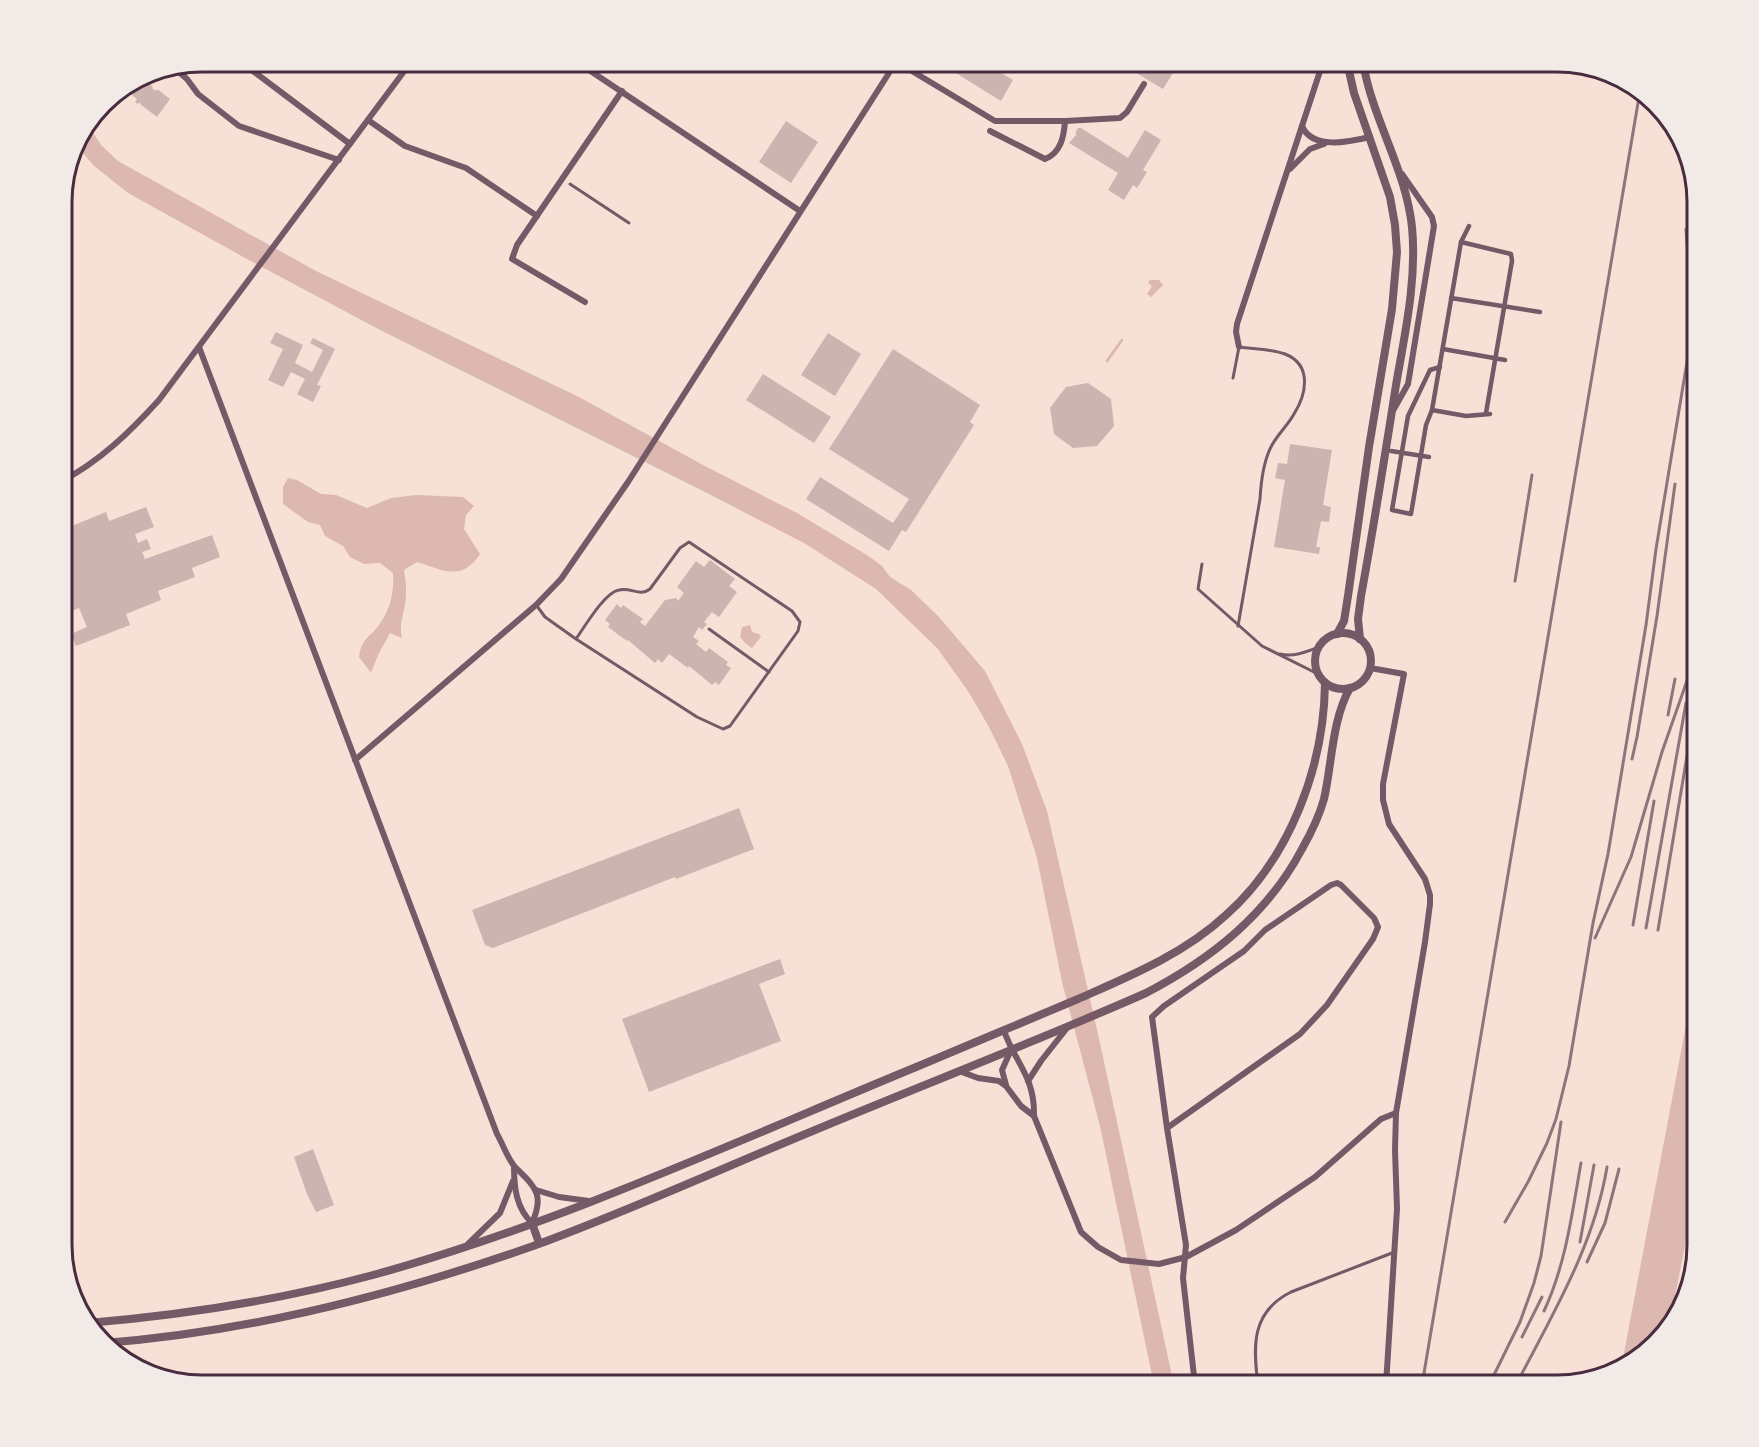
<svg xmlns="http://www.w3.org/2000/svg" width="1759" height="1447" font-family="'Space Grotesk',sans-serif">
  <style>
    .water { fill: #dcb8b0 }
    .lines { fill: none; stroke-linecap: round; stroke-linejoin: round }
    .stream { stroke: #dcb8b0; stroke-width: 3 }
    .building { fill: #ccb4b1 }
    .service { stroke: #755966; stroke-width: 3 }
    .pedestrian { stroke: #755966; stroke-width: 4.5 }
    .minor { stroke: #755966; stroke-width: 6 }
    .tertiary { stroke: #755966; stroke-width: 8 }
    .rail { stroke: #8f747c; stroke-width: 3 }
    .rim { fill: none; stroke: #4a2c40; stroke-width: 3 }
  </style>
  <rect width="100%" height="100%" fill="#f7e1d7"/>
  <g class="water">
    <path d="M 88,125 L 101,145 L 118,161 L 316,271 L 579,397 L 703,465 L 797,513 L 867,555 L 882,566 L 890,577 L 911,590 L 939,617 L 985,671 L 1022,744 L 1047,811 L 1098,1034 L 1174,1385 L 1154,1385 L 1100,1126 L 1062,982 L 1037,858 L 1008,766 L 989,727 L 968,691 L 937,648 L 876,589 L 804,543 L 703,491 L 380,330 L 247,259 L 128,193 L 93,165 L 75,143 Z"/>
    <path d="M 1150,280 L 1159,280 L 1163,285 L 1151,297 L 1147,294 L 1152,286 L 1148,283 Z"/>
    <path d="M 288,478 L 297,480 L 321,494 L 336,495 L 367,508 L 391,498 L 416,495 L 463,497 L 474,506 L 466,515 L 464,529 L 480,554 C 462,582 442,570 417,562 L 404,570 C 406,582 407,592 405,604 C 403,618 399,623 402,638 L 390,633 L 378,655 L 371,673 L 359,657 C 362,636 371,638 381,622 C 391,607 394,591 393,573 L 380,563 L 364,564 L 350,557 L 343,546 L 325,536 L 320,525 L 308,522 L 283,504 L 283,487 Z"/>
    <path d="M 750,625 L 752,632 L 759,634 L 761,637 L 752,648 L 745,643 L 740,637 L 742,627 Z"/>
    <path d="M 1697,967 L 1697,1180 L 1694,1200 L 1669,1327 L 1663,1337 L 1621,1369 Z"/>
  </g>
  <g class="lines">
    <path class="stream" d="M 1107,361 L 1122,340"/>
  </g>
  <g class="building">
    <path d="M 938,62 L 983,62 L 1013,80 L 1001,101 Z"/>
    <path d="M 1118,62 L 1173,62 L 1178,65 L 1163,89 Z"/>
    <path d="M 143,75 L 151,81 L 149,84 L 153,87 L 152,88 L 156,91 L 157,89 L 170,99 L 157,117 L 140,104 L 140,102 L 138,104 L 135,102 L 137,99 L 123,88 Z"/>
    <path d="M 786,121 L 818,142 L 791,183 L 759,162 Z"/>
    <path d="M 1078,128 L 1081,128 L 1128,158 L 1145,130 L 1161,140 L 1143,170 L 1147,172 L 1137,188 L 1133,185 L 1124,200 L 1108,190 L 1118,173 L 1069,143 L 1077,134 L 1075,133 Z"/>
    <path d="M 276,332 L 303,345 L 295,363 L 312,372 L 323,350 L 310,343 L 313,338 L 335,349 L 317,385 L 321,386 L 313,402 L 297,394 L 305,379 L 291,372 L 283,387 L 268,380 L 283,349 L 270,343 Z"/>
    <path d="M 828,333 L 861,354 L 835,396 L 801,375 Z"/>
    <path d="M 893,349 L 980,405 L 970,422 L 974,425 L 906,532 L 902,530 L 889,551 L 806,499 L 820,477 L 893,523 L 909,499 L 829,449 Z"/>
    <path d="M 763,374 L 831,417 L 814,443 L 746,400 Z"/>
    <path d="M 1088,383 L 1111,399 L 1114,426 L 1097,446 L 1073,448 L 1054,434 L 1050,408 L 1066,387 Z"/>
    <path d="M 1290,444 L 1332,450 L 1323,505 L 1331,507 L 1329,522 L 1321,521 L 1316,547 L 1320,547 L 1319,554 L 1274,547 L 1285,480 L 1275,478 L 1278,463 L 1287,464 Z"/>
    <path d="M 146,507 L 154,527 L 135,534 L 138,543 L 147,539 L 151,549 L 142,552 L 145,559 L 212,535 L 220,557 L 192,568 L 195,577 L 158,591 L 161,600 L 126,614 L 130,625 L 76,646 L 71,634 L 87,627 L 79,608 L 72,611 L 62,585 L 62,530 L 106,512 L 109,521 Z"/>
    <path d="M 710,560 L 735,579 L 729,586 L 737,592 L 719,617 L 712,612 L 704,622 L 707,624 L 702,630 L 699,627 L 693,637 L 699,641 L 696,644 L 706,652 L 709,648 L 728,662 L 726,665 L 731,668 L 719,685 L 715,682 L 712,685 L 689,666 L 688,668 L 669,654 L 662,663 L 658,659 L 655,663 L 628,640 L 627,641 L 608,627 L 610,624 L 605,620 L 617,604 L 621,608 L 623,605 L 643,619 L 640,622 L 645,626 L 665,600 L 676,598 L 678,601 L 684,593 L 677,587 L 696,561 L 704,567 Z"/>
    <path d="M 739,808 L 754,849 L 676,879 L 675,877 L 493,948 L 485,945 L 472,910 Z"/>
    <path d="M 780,959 L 785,974 L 759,984 L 781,1041 L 649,1092 L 622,1019 Z"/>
    <path d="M 313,1149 L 334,1205 L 316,1212 L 307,1194 L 294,1157 Z"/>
  </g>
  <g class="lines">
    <g class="service">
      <path d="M 184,76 L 193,63"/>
      <path d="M 570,184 L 629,223"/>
      <path d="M 1233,378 L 1239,347 C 1253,349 1272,349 1285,354 C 1313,365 1306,395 1294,414 C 1288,425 1278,434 1272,445 C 1263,461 1261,481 1260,499 L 1238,626"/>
      <path d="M 1202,564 L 1198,589 L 1262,646 L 1318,674"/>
      <path d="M 537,606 L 545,617 L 576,639 L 697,717 L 723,729 L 730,726 L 798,631 L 800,622 L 792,611 L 689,542 L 680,548 L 650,589 C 640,597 631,587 619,590 C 605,592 585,626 576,639"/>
      <path d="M 709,629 L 769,672"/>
      <path d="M 1280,654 C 1294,657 1306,652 1319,647"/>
      <path d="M 1081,1385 L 1081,1383"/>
      <path d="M 1258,1385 C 1253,1346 1251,1312 1291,1292 L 1392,1253"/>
    </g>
    <g class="pedestrian">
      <path d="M 1469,226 L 1461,242 L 1432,410 L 1466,416 L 1490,414"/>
      <path d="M 1461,242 L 1511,254 L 1512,261 L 1486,413"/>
      <path d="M 1451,298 L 1540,312"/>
      <path d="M 1443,349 L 1505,360"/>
      <path d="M 1432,410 L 1426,425 L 1411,514 L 1392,510 L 1408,416 L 1430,370 L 1440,367"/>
      <path d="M 1391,451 L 1429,457"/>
    </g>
    <g class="minor">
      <path d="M 241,62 L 350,144"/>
      <path d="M 393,62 L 405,70"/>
      <path d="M 577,62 L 800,211"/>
      <path d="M 897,62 L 995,121 L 1065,121 L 1120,118 L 1127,112 L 1144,84"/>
      <path d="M 174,68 L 187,79 L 198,94 L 239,126 L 339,160"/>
      <path d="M 368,120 L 405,146 L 466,168 L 537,216"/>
      <path d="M 1302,126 C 1312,150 1349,142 1370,137"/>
      <path d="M 990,131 L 1045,159 C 1061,153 1064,136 1065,121"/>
      <path d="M 1290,169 L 1310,149 L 1324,144"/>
      <path d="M 585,302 L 512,259 L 517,245 L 622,91"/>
      <path d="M 199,347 L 497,1134 C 503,1144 507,1158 515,1167 C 535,1187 545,1194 532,1223 C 516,1208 514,1187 514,1166"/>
      <path d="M 1239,347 L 1236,332 L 1237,324 L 1323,62"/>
      <path d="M 1394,409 L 1408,384 L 1410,372 L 1434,226 L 1432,217 L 1402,174"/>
      <path d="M 62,481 C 100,461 130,432 159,400 L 411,62"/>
      <path d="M 1370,668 L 1404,674 L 1383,784 L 1383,800 L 1389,824 L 1425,879 L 1430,895 L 1430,904 L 1425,942 L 1396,1113 L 1395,1150 L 1397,1209 L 1386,1385"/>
      <path d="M 355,760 L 536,605 L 561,579 L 628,482 L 896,62"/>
      <path d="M 1004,1031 C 1016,1064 1035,1077 1034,1116 L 1081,1232 L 1098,1247 L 1121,1260 L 1159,1264 L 1186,1257 L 1236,1230 L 1315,1177 L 1381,1119 L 1396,1113"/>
      <path d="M 959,1071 L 978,1078 L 999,1081 L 1006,1086 L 1021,1106 L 1034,1116"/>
      <path d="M 1028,1081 L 1041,1061 L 1067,1028"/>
      <path d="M 1006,1085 L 1002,1070 L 1011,1050"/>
      <path d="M 1167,1128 L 1300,1034 L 1327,1005 L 1373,939 L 1378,927 L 1374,918 L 1341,885 L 1337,883 L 1331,885 L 1265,930 L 1244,951 L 1164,1006 L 1152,1017 L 1167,1128 L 1186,1245 L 1183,1278 L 1195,1385"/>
      <path d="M 536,1190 L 559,1197 L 589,1201"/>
      <path d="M 468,1244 L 500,1213 L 513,1181"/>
    </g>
    <g class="tertiary">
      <circle cx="1343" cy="661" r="28"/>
      <path d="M 1337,634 L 1344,621 L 1348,596 L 1369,447 L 1392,309 L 1397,252 L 1395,225 L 1390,197 L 1354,93 L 1347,62"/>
      <path d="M 1360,639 L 1358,619 L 1361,596 C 1374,526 1385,455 1396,385 C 1405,333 1417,280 1412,227 C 1406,169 1372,119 1363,62"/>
      <path d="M 532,1223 L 539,1243"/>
      <path d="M 88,1323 C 184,1315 280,1300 373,1275 C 562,1223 741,1139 921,1065 C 973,1043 1026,1021 1078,999 C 1130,976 1184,954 1226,915 C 1290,858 1324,767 1325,683"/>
      <path d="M 104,1343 C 251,1332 397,1294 536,1245 C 626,1212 714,1172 803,1135 C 917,1087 1033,1043 1146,993 C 1211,959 1267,915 1302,849 C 1311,833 1319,817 1324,799 C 1332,764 1332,719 1350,688"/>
    </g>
    <g class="rail">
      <path d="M 1686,229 L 1689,273"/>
      <path d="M 1687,393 L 1692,432 L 1697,457"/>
      <path d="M 1693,451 L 1697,490"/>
      <path d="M 1694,563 L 1697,539"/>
      <path d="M 1515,581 L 1532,475"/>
      <path d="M 1693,659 L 1697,630"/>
      <path d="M 1668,715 L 1675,679"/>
      <path d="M 1632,759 L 1637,737 L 1657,616 L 1675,484"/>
      <path d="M 1633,925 L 1654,801"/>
      <path d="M 1646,928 L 1686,703"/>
      <path d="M 1658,930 L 1697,696"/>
      <path d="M 1595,938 L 1631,857 L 1662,752 L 1689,675 L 1694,653"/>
      <path d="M 1505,1222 L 1528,1182 L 1547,1143 L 1556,1119 L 1569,1066 L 1593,923 L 1608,854 L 1646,625 L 1656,549 L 1687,362 L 1697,250"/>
      <path d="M 1580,1242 L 1594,1165"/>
      <path d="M 1587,1262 L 1605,1223 L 1619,1169"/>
      <path d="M 1544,1311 C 1566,1264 1572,1213 1581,1163"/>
      <path d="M 1522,1337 L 1542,1297"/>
      <path d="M 1422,1385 L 1640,91"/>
      <path d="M 1489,1385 L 1520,1322 L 1534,1283 L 1541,1256 L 1561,1122"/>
      <path d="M 1516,1385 C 1552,1315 1594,1246 1607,1167"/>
    </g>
  </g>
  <path d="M0 0H1759V1447H0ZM202 72H1557A130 130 0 0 1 1687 202V1245A130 130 0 0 1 1557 1375H202A130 130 0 0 1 72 1245V202A130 130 0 0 1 202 72Z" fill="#f1eae7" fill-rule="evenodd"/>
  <path class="rim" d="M202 72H1557A130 130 0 0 1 1687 202V1245A130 130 0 0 1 1557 1375H202A130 130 0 0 1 72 1245V202A130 130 0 0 1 202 72Z"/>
</svg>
